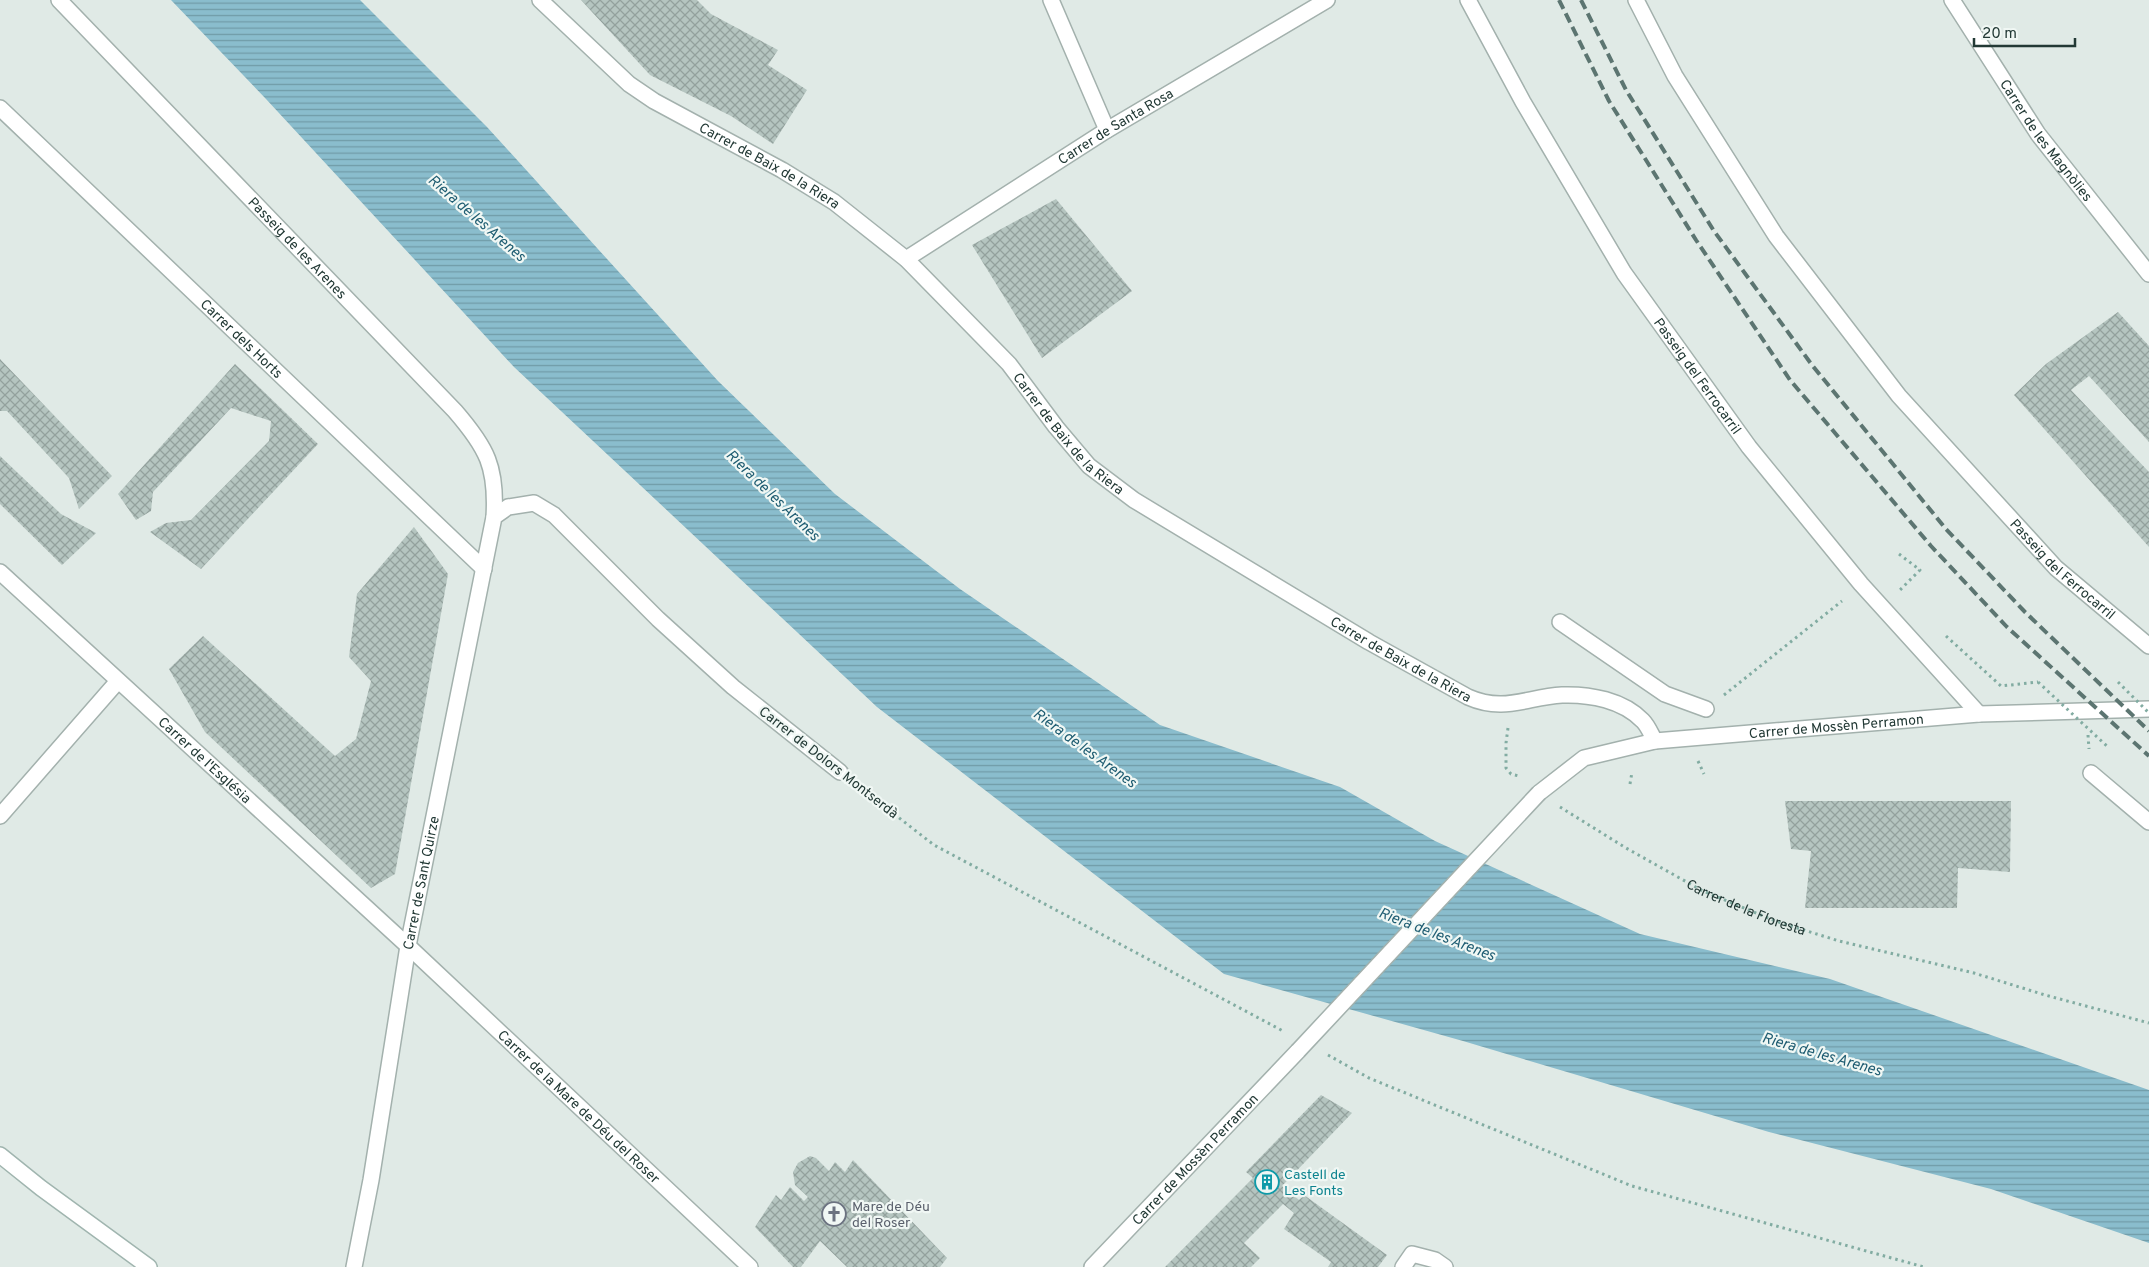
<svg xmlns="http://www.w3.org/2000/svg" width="2149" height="1267" font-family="Overpass,sans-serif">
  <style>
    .water { fill: url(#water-rules) }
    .building { fill: url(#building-cross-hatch) }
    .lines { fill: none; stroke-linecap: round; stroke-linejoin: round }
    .pedestrian-casing { stroke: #a3b1ad; stroke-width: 18 }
    .minor-casing { stroke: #a3b1ad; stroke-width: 18 }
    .secondary-casing { stroke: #a0b5af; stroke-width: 18 }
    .path { stroke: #82aca2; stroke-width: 3; stroke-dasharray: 2.5 4; stroke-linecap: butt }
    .pedestrian { stroke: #fff; stroke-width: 15 }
    .minor { stroke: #fff; stroke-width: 15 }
    .secondary { stroke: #fff; stroke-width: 15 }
    .rail { stroke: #5c7571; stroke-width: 4; stroke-dasharray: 10 5; stroke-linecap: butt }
    .minor-bridge-casing { stroke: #a3b1ad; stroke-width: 18; stroke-linecap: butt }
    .path-bridge { stroke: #82aca2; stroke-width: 3; stroke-dasharray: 2.5 4; stroke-linecap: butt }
    .minor-bridge { stroke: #fff; stroke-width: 15 }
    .labels { text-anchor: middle; stroke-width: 4.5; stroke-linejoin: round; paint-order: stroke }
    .street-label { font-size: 14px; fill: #223935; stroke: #f0f7f4 }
    .culture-label { font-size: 14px; fill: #0d838f; stroke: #f0f7f4; text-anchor: start }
    .worship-label { font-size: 14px; fill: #5b616d; stroke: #f0f7f4; text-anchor: start }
    .water-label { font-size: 15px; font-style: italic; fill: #1f5d72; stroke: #f0f7f4 }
  </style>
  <defs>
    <pattern id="water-rules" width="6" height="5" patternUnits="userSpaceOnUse" patternTransform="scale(1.25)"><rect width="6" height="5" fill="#8abdcd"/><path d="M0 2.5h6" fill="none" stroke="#709ba7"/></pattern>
    <pattern id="building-cross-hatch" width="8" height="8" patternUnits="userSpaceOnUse" patternTransform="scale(1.25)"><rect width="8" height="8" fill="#b5c5c0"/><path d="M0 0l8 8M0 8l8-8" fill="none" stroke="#93a19d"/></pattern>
  </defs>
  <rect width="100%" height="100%" fill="#e0eae6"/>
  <path class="water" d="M 171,0 L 360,0 L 487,127 L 718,381 L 835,494 L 960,589 L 1160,725 L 1340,787 L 1435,841 L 1640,934 L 1830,979 L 2149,1090 L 2149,1243 L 1991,1189 L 1769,1132 L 1463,1041 L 1224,974 L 877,707 L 514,367 L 266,99 Z"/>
  <g class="building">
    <path d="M 581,0 L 697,0 L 711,14 L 778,50 L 768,65 L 807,90 L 773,144 L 731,116 L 650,75 Z"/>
    <path d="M 1056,199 L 1132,291 L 1042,358 L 972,245 Z"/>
    <path d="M 2118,312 L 2149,346 L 2149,442 L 2089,376 L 2071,390 L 2149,472 L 2149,547 L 2014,395 L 2046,364 Z"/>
    <path d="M 0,359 L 112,476 L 79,509 L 69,478 L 7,411 L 0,411 Z"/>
    <path d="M 235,364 L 318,444 L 201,569 L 150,532 L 166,523 L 191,520 L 269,441 L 271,421 L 231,408 L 153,492 L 151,511 L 136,520 L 118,494 Z"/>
    <path d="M 0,456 L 61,514 L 96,533 L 62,565 L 0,504 Z"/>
    <path d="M 414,527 L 448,574 L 395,874 L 371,888 L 205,732 L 169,669 L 203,636 L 335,756 L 356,739 L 371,681 L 349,657 L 357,594 Z"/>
    <path d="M 1785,801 L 2011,801 L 2010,872 L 1958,868 L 1957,908 L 1805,908 L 1811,851 L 1791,849 Z"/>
    <path d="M 1321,1095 L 1352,1113 L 1282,1186 L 1299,1200 L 1304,1195 L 1387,1255 L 1378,1267 L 1328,1267 L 1331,1262 L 1284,1229 L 1294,1213 L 1283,1204 L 1244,1243 L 1260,1258 L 1251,1267 L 1165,1267 L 1253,1178 L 1246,1172 Z"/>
    <path d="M 810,1156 L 816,1158 L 829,1171 L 835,1162 L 845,1172 L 853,1160 L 947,1258 L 940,1267 L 847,1267 L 820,1241 L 801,1267 L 793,1267 L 755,1227 L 776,1195 L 781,1200 L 790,1187 L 804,1201 L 808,1197 L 795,1185 L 793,1172 L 798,1163 Z"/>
  </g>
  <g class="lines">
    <g class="pedestrian-casing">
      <g id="pedestrian">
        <path d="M 1560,622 L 1665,694 L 1706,709"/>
        <path d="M 2091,773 L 2149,822"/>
      </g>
    </g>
    <g class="minor-casing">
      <g id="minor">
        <path id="s2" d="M 59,0 L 455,411 C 487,448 497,467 494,517"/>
        <path id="s3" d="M 540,0 L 629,84 L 654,101 L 782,170 L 834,202 L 906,259 L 1009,364 L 1056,427 L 1089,466 L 1134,500 L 1369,642 L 1468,697 C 1504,713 1527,697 1562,695 C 1590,694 1623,700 1643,721 C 1648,726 1651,734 1655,741"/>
        <path d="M 1051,0 L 1107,130"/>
        <path id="s4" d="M 1468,0 L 1523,102 L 1624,273 L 1749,447 L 1861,584 L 1979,714"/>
        <path id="s5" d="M 1636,0 L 1675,76 L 1776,236 L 1899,396 L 2056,568 L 2149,646"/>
        <path id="s6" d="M 1952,0 L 2038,134 L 2149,274"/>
        <path id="s7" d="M 0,108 L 484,569"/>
        <path id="s8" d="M 906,259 L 1107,130 L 1327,0"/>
        <path id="s9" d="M 0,572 L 408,946 L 750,1267"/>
        <path id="s10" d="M 1539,793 L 1584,758 L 1655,741 L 1979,714 L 2149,709"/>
        <path d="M 0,816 L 118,681"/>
        <path id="s11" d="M 354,1267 L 371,1180 L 408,946 L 494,517 L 508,507 L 534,503 L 554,515 L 658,619 L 733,687 L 840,772"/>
        <path id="s12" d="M 1092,1267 L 1298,1051"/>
        <path d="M 1403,1267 L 1412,1254 L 1435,1260 L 1445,1267"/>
      </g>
    </g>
    <g class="secondary-casing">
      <path id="secondary" d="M 0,1155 L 41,1188 L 149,1267"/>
    </g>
    <g class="path">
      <path d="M 1899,554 L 1920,570 L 1900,590"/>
      <path d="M 1946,636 L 2001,686 L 2038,682"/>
      <path d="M 1724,695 L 1842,601"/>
      <path d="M 1508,728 L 1506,743 L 1506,768 L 1511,774 L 1519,776"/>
      <path d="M 2088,735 L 2089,749"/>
      <path d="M 1698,761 L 1704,774"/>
      <path d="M 1630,784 L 1632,772"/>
      <path d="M 858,786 L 934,845 L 1283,1031"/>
      <path id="s1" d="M 1560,807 L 1626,848 L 1701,890 L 1775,921 L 1839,941 L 1974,973 L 2045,995 L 2149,1023"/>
      <path d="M 1328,1055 L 1369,1078 L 1632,1186 L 1924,1267"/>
    </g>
    <use href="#pedestrian" class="pedestrian"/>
    <use href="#minor" class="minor"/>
    <use href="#secondary" class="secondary"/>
    <g class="rail">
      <path d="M 1559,0 L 1609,101 L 1696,240 L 1790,380 L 1931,546 L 2007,627 L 2149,756"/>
      <path d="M 1581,0 L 1626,90 L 1714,231 L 1812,365 L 1946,529 L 2025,612 L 2149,731"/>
    </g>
    <g class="minor-bridge-casing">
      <path id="minor-bridge" d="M 1298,1051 L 1539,793"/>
    </g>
    <g class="path-bridge">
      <path d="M 2038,682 L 2109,748"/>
      <path d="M 2118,682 L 2149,713"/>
    </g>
    <use href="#minor-bridge" class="minor-bridge"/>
  </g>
  <defs>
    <g id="building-ring" transform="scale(1.25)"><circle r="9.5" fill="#f0f7f4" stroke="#0f9aa8" stroke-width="1.5"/><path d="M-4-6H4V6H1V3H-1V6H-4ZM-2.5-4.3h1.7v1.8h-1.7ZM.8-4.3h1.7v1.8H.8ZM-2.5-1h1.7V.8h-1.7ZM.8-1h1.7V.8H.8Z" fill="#0f9aa8"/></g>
    <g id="church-ring" transform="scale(1.25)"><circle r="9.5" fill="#f0f7f4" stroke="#6b7280" stroke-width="1.5"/><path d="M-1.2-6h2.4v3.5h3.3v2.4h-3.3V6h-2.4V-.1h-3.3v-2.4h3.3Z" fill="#6b7280"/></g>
  </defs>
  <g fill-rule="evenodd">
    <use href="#building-ring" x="1267" y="1182"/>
    <use href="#church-ring" x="834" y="1214"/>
  </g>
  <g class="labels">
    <g class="street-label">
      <text dy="5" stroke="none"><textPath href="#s8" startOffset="248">Carrer de Santa Rosa</textPath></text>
      <text dy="5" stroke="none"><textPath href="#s6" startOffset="169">Carrer de les Magnòlies</textPath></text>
      <text dy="5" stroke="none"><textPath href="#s3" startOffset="285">Carrer de Baix de la Riera</textPath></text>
      <text dy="5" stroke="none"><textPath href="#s2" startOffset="344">Passeig de les Arenes</textPath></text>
      <text dy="5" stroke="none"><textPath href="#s7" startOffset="334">Carrer dels Horts</textPath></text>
      <text dy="5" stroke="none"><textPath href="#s4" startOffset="441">Passeig del Ferrocarril</textPath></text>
      <text dy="5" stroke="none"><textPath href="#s3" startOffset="690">Carrer de Baix de la Riera</textPath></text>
      <text dy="5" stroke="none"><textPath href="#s5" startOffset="715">Passeig del Ferrocarril</textPath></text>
      <text dy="5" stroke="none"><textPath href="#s3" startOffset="1095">Carrer de Baix de la Riera</textPath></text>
      <text dy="5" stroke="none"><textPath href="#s10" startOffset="312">Carrer de Mossèn Perramon</textPath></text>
      <text dy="5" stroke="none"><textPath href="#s9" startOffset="278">Carrer de l'Església</textPath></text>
      <text transform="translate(829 762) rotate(38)" y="5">Carrer de Dolors Montserdà</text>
      <text dy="5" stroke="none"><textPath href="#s11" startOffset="390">Carrer de Sant Quirze</textPath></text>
      <text dy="5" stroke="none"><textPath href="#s1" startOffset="212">Carrer de la Floresta</textPath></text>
      <text dy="5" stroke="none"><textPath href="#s9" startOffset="788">Carrer de la Mare de Déu del Roser</textPath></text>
      <text dy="5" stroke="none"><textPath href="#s12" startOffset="149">Carrer de Mossèn Perramon</textPath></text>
    </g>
    <g class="culture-label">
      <text x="1284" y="1179">Castell de<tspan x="1284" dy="16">Les Fonts</tspan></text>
    </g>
    <g class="worship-label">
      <text x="852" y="1211">Mare de Déu<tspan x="852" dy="16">del Roser</tspan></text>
    </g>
    <g class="water-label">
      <text transform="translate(477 218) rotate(41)" y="5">Riera de les Arenes</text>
      <text transform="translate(773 495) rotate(44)" y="5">Riera de les Arenes</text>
      <text transform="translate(1085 748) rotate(36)" y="5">Riera de les Arenes</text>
      <text transform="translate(1437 934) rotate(21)" y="5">Riera de les Arenes</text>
      <text transform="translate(1822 1054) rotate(16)" y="5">Riera de les Arenes</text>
    </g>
  </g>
  <path d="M1974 38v8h101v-8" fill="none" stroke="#223935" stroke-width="2.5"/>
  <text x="1982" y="38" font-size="15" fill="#223935" stroke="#f0f7f4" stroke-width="4" paint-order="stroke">20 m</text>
</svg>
